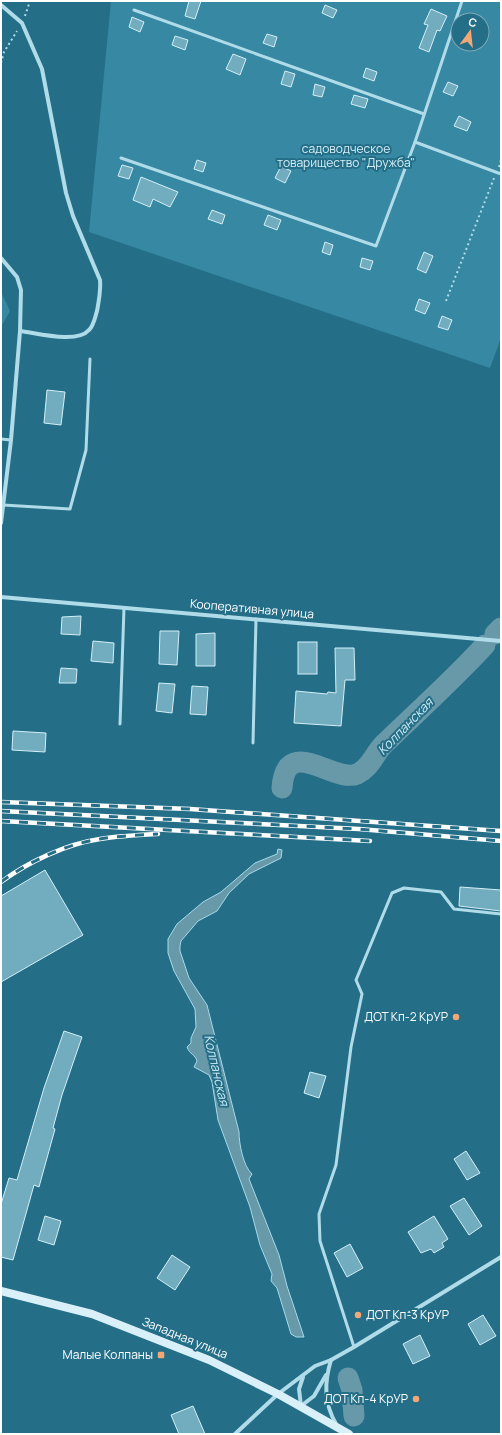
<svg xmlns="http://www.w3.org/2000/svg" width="502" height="1435" font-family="Manrope,sans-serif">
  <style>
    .green { fill: #3688a3; fill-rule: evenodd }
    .water { fill: #6899a9; stroke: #a4daea }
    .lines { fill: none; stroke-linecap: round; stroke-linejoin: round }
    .stream { stroke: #a4daea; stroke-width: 3.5 }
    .river { stroke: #6899a9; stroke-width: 21 }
    .building { fill: #72acbf; stroke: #d4eff7 }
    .path { stroke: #b0dbe9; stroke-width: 2; stroke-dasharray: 2 3; stroke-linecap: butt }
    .service { stroke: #b0dbe9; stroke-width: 3 }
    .minor { stroke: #b0dbe9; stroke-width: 4 }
    .secondary { stroke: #daf0f8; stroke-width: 8 }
    .rail-casing { stroke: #fff; stroke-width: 4.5 }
    .rail { stroke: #246e88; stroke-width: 3; stroke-dasharray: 9; stroke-linecap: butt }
    .poi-dot { fill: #f3a774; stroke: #246e88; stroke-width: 1.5 }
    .labels { text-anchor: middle; stroke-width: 4; stroke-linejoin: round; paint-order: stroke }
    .park-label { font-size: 12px; fill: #d4eff7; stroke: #246e88 }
    .street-label { font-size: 12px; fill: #fff; stroke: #246e88 }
    .poi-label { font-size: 12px; fill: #fff; stroke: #246e88; text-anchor: end }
    .water-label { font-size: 13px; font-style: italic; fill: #cdebf4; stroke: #246e88 }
  </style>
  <rect width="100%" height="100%" fill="#246e88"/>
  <g class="green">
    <path d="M 111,1 L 501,1 L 501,338 L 490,368 L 89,232 ZM 458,20 L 482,20 L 482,44 L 458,44 Z"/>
    <path d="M 1,292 L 10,311 L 1,327 Z"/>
  </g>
  <g class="water">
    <path d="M 278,849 L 282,850 L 281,858 L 249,874 L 229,893 L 217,911 L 198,921 L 181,941 L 180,946 L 180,951 L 189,978 L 207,1005 L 239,1132 C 239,1143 243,1166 252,1174 L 249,1179 L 279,1255 L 287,1286 L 304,1337 L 296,1337 L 291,1334 L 277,1288 L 271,1281 L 272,1274 L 260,1245 L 250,1207 L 218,1120 L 212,1082 L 209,1075 L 194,1067 L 197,1061 C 195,1054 190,1055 187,1047 L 191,1043 L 191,1038 L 196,1027 L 195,1009 L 174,971 L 168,953 L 168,939 L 177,924 L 203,902 L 221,892 L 255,863 L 277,854 Z"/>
    <path d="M 351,1378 C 362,1388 365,1403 354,1416 C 343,1407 343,1394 344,1380 Z"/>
  </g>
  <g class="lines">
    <path class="stream" d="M 485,645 L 495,634"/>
    <g class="river">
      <path d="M 495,634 L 501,628"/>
      <path d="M 282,788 C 286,733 334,784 357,774 C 371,767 373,756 383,745 C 417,712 453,680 485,645"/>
      <path d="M 348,1378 L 352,1390 L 354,1416"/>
    </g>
  </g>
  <g class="building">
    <path d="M 189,1 L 201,1 L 195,19 L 185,16 Z"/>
    <path d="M 325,5 L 337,10 L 333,18 L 322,13 Z"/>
    <path d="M 431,9 L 447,16 L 440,31 L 437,30 L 429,52 L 419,48 L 428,25 L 424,24 Z"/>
    <path d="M 132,17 L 144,22 L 140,32 L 129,27 Z"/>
    <path d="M 267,34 L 277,37 L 274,47 L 263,43 Z"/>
    <path d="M 175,36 L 188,40 L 185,50 L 172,45 Z"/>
    <path d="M 233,54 L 246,59 L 240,75 L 226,69 Z"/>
    <path d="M 366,68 L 377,72 L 374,81 L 363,77 Z"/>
    <path d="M 285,71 L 295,74 L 291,87 L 281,84 Z"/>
    <path d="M 448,82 L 458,86 L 453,96 L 443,92 Z"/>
    <path d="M 315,84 L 325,87 L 322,97 L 313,95 Z"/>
    <path d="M 354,95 L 368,99 L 365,108 L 351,104 Z"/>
    <path d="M 459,116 L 471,122 L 467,131 L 454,126 Z"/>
    <path d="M 197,160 L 206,163 L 203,172 L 194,169 Z"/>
    <path d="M 122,165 L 133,168 L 129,179 L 118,176 Z"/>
    <path d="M 281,166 L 291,171 L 285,183 L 275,178 Z"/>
    <path d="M 141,177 L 178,192 L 170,207 L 153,199 L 150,207 L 133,200 Z"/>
    <path d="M 212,210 L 225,215 L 222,224 L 208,219 Z"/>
    <path d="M 268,215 L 281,220 L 277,230 L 264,225 Z"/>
    <path d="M 325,242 L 333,245 L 330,255 L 322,252 Z"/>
    <path d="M 424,252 L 433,256 L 426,273 L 417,269 Z"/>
    <path d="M 362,258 L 373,261 L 370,270 L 360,267 Z"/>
    <path d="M 419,299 L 430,303 L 425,314 L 415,310 Z"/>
    <path d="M 442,316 L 452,320 L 448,330 L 438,327 Z"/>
    <path d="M 47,390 L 65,392 L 61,425 L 44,423 Z"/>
    <path d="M 81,616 L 80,635 L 61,634 L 62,617 Z"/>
    <path d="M 160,631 L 179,631 L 177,665 L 159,664 Z"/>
    <path d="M 215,633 L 215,666 L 196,666 L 196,634 Z"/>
    <path d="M 93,641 L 114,643 L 113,663 L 91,661 Z"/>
    <rect x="298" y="642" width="19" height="32"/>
    <path d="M 335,648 L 354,648 L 355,680 L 345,680 L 341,726 L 294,723 L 296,691 L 327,694 L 328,692 L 336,693 Z"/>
    <path d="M 61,668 L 77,669 L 76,683 L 59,683 Z"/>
    <path d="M 159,683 L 175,684 L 172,713 L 156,711 Z"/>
    <path d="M 192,686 L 208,687 L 206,715 L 190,714 Z"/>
    <path d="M 13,731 L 46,733 L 45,752 L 12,750 Z"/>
    <path d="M 45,870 L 83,935 L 1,982 L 1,896 Z"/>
    <path d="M 460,887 L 501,890 L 501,911 L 459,906 Z"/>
    <path d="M 64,1031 L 82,1037 L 62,1095 L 53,1128 L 55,1129 L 39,1187 L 34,1185 L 13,1260 L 1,1257 L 1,1204 L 9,1178 L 17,1180 L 44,1088 Z"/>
    <path d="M 310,1072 L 326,1076 L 319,1098 L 304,1093 Z"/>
    <path d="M 466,1151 L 480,1173 L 467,1180 L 454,1159 Z"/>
    <path d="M 464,1198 L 482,1226 L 469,1235 L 450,1206 Z"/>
    <path d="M 45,1216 L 61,1221 L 54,1245 L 38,1240 Z"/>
    <path d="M 434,1216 L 448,1239 L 442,1243 L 444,1247 L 434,1253 L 431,1249 L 421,1253 L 408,1232 Z"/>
    <path d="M 350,1244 L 363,1268 L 347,1277 L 334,1253 Z"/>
    <path d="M 172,1255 L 190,1267 L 175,1290 L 157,1278 Z"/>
    <path d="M 483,1315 L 496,1336 L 480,1345 L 468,1324 Z"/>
    <path d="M 420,1335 L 430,1356 L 413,1364 L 403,1344 Z"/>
    <path d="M 193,1406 L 205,1434 L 179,1434 L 171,1415 Z"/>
  </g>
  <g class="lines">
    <g class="path">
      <path d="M 25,16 L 30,1"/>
      <path d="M 1,63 L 4,52 L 17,31"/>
      <path d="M 499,167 L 501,160"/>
      <path d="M 446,301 L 494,178"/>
    </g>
    <g class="service">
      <path d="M 134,10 L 424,114"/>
      <path d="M 415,142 L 501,174"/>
      <path d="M 121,158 L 376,246 L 415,142 L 462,1"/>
      <path d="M 1,439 L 11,440"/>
      <path d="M 3,505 L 70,509 L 86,450 L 90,359"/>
      <path d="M 120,724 L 124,608"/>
      <path d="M 253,743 L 256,619"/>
      <path d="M 354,1347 L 320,1241 L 319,1214 L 336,1165 L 351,1047 L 362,994 L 356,980 L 392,893 L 404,888 L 441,892 L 454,909 L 501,914"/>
    </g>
    <g class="minor">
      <path d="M 1,5 L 22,23 L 42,69 L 66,193 L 73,216 L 100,280 C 101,291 99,300 97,311 C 95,317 94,325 89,330 C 77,344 37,333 20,331"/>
      <path d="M 1,258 L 17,277 L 21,290 L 20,331 L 11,440 L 1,523"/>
      <path d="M 1,597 L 501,641"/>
      <path d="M 331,1360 C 324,1383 324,1403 336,1424"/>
      <path d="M 303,1377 L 299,1389 L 301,1406 L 314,1396 L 326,1375"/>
      <path d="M 235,1434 L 278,1394 L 315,1366 L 331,1360 L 354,1347 L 501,1257"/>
    </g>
    <path class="secondary" d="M 1,1291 L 92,1314 L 209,1360 L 278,1394 L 349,1434"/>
    <g class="rail-casing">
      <g id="rail">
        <path d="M 1,802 L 190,809 L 501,831"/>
        <path d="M 1,811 L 359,829 L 501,841"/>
        <path d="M 1,821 L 370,841"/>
        <path d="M 1,882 C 28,862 66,844 100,839 C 119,836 139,835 158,834"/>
      </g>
    </g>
    <use href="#rail" class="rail"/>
  </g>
  <g class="poi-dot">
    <circle cx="456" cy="1017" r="4"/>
    <circle cx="358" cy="1315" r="4"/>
    <rect x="157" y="1351" width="8" height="8" rx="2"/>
    <circle cx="416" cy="1399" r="4"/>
  </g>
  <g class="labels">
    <g class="park-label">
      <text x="346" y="153">садоводческое<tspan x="346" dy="14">товарищество "Дружба"</tspan></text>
    </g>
    <g class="street-label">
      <text transform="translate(252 609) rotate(5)" y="4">Кооперативная улица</text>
      <text transform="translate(185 1338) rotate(22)" y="4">Западная улица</text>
    </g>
    <g class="poi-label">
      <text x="448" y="1021">ДОТ Кп-2 КрУР</text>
      <text x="366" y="1319" text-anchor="start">ДОТ Кп-3 КрУР</text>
      <text x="153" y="1359">Малые Колпаны</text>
      <text x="408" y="1403">ДОТ Кп-4 КрУР</text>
    </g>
    <g class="water-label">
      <text transform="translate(405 726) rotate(-46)" y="5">Колпанская</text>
      <text transform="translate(217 1070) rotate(77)" y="5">Колпанская</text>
    </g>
  </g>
  <rect width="502" height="1435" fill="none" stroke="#ffffff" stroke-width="4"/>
  <g transform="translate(470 32) rotate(15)"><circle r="19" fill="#246e88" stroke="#7ca8b8"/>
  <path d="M0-3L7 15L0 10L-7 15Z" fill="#f3a774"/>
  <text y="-6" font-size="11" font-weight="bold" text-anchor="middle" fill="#ffffff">С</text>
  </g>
</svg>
